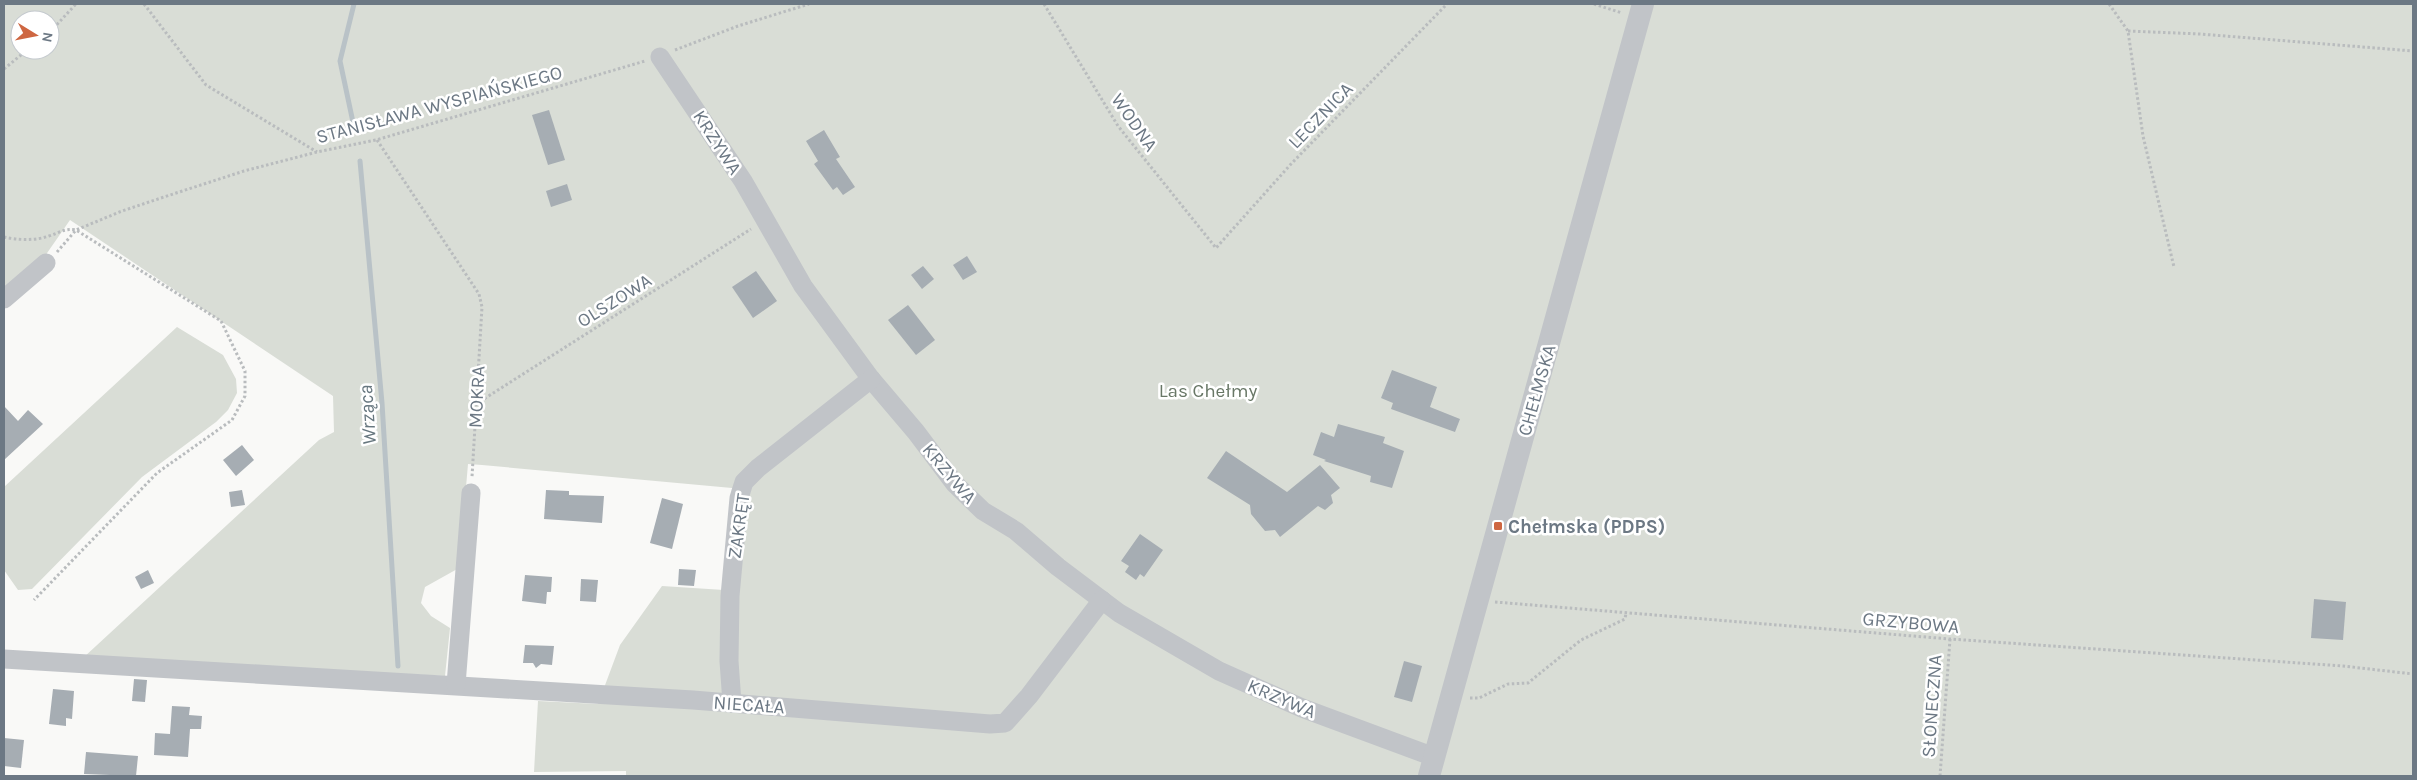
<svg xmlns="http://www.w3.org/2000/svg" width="2417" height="780" font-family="Karla,sans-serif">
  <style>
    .green { fill: #d9ddd6; fill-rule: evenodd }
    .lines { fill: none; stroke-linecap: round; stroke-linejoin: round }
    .stream { stroke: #b9c2c7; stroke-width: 5 }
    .building { fill: #a6adb3 }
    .path { stroke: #b9bcbe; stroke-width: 3; stroke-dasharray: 2.5 2.5; stroke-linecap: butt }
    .minor { stroke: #c1c4c8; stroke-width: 19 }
    .tertiary { stroke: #c1c4c8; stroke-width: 22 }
    .poi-dot { fill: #ce6641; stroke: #fff; stroke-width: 2 }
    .labels { text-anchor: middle; stroke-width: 5; stroke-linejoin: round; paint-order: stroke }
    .street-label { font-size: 19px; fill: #6c7884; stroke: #fff }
    .park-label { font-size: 19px; fill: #687766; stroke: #fff }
    .poi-label { font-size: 19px; font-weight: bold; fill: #6c7884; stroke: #fff; text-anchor: start }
    .water-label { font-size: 20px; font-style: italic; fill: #67777f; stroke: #fff }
  </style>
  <rect width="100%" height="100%" fill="#f9f9f7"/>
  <g class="green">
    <path d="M 4,4 L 2413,4 L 2413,776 L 626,776 L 626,771 L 534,772 L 538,701 L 598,704 L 620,645 L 662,586 L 724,590 L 732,488 L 482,465 L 468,464 L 459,568 L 425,587 L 421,603 L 431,616 L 450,628 L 445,676 L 83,658 L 319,440 L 334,432 L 333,396 L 70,220 L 45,256 L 4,291 ZM 20,20 L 50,20 L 50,50 L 20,50 Z"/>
    <path d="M 177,327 L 223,355 L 236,379 L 237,393 L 228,410 L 216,422 L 142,477 L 32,589 L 18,590 L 4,570 L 4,487 Z"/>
  </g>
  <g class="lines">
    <g class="stream">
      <path d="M 354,4 L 340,61 L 354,127"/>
      <path d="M 360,161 L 382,403 L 398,666"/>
    </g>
  </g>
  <g class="building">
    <path d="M 549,110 L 565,160 L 548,165 L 532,115 Z"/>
    <path d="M 824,130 L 840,157 L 836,159 L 855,187 L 843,195 L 837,187 L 833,190 L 814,164 L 818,161 L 806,141 Z"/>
    <path d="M 567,184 L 572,200 L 551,207 L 546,191 Z"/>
    <path d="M 967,256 L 977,272 L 963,280 L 953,265 Z"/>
    <path d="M 923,266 L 934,279 L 922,289 L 911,275 Z"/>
    <path d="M 756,271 L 777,301 L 753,318 L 732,287 Z"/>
    <path d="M 908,305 L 935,340 L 916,355 L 888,320 Z"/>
    <path d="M 1392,370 L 1437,387 L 1430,407 L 1460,419 L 1455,432 L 1391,409 L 1393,403 L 1381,398 Z"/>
    <path d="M 4,406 L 18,421 L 28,410 L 43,424 L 4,460 Z"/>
    <path d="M 1338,424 L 1385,437 L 1383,443 L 1404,451 L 1392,488 L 1370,482 L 1371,476 L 1324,461 L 1326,460 L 1313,455 L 1321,432 L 1334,437 Z"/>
    <path d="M 242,445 L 254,460 L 236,476 L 223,460 Z"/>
    <path d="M 1226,451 L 1287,492 L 1320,465 L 1340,488 L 1331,495 L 1333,503 L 1325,510 L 1318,506 L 1280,537 L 1275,530 L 1265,531 L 1251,514 L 1250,505 L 1207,478 Z"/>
    <path d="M 242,490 L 245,505 L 231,507 L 229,492 Z"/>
    <path d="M 546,490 L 569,491 L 569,495 L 604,496 L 602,523 L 544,519 Z"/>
    <path d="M 662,498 L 683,504 L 672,549 L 650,543 Z"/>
    <path d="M 1140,534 L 1163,550 L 1144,577 L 1140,574 L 1136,580 L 1125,572 L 1129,566 L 1121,561 Z"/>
    <path d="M 679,569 L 696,570 L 694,586 L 678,585 Z"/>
    <path d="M 148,570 L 154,583 L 141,589 L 135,577 Z"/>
    <path d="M 525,575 L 552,577 L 551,592 L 547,592 L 546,604 L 522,601 Z"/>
    <path d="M 581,579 L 598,580 L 596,602 L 580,601 Z"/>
    <path d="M 2314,599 L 2346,602 L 2343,640 L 2311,638 Z"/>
    <path d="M 525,645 L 554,646 L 552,665 L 541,664 L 536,668 L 533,663 L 523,663 Z"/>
    <path d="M 1404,661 L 1422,666 L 1412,702 L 1394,697 Z"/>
    <path d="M 134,679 L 147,680 L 145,702 L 132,701 Z"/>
    <path d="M 53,689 L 74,691 L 72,719 L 66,718 L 66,726 L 49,724 Z"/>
    <path d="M 172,706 L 190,707 L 189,715 L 202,716 L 201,729 L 190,729 L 188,757 L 154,755 L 155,733 L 170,734 Z"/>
    <path d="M 4,738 L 24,740 L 21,768 L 4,766 Z"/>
    <path d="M 86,752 L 138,756 L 136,776 L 84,774 Z"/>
  </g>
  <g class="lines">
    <g class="path">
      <path d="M 144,4 L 206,85 L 317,152"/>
      <path d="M 1044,4 L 1118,126 L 1216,248 L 1291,164 L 1447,4"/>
      <path d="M 1594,4 L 1622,13"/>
      <path d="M 2109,4 L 2128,31 L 2143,136 L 2174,267"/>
      <path d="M 2128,31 L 2200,34 L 2413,51"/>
      <path d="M 50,32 L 76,4"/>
      <path d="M 675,50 L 738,26 L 809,4"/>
      <path d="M 4,69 L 27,50"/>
      <path d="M 377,140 L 479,294 L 482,307 L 472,477"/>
      <path d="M 4,237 C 17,240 35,241 49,236 C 59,233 64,228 76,230 L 221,321 L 245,371 L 245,396 L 232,420 L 157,473 L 34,600"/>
      <path d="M 57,252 L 76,230 L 122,211 L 170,195 L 244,171 L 317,152 L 376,140 L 645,61"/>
      <path d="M 476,404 L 751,229"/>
      <path d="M 1495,602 L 1950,639 L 2343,666 L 2413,674"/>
      <path d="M 1470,698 L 1479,698 L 1508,684 L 1528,683 L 1581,640 L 1625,619 L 1626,613"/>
      <path d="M 1940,776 L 1950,639"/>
    </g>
    <g class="minor">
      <path d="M 660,57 L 743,181 L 803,286 L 871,379 L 916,432 L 955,484 L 983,511 L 1016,531 L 1058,567 L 1119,613 L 1219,671 L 1302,708 L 1434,757"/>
      <path d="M 4,299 L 46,263"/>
      <path d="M 4,659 L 693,700 L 990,724 L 1005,723 L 1029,696 L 1102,600"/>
      <path d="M 456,685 L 471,493"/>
      <path d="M 732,703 L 729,661 L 730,596 L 739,498 L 744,482 L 758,468 L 871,379"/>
    </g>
    <path class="tertiary" d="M 1429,776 L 1643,4"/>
  </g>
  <rect class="poi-dot" x="1493" y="521" width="10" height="10" rx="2.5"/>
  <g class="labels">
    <g class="street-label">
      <text transform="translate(439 104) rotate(-15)" y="7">STANISŁAWA WYSPIAŃSKIEGO</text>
      <text transform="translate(1320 115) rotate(-46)" y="7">LECZNICA</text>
      <text transform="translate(1135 122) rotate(55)" y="7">WODNA</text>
      <text transform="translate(718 142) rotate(57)" y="7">KRZYWA</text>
      <text transform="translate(614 300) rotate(-32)" y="7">OLSZOWA</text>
      <text transform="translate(1536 390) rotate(-74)" y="7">CHEŁMSKA</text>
      <text transform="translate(476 397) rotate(-87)" y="7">MOKRA</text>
      <text transform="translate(950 473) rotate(50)" y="7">KRZYWA</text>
      <text transform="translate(738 526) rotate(-82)" y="7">ZAKRĘT</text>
      <text transform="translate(1911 622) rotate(5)" y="7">GRZYBOWA</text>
      <text transform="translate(1282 698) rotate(23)" y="7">KRZYWA</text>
      <text transform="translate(749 704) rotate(4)" y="7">NIECAŁA</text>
      <text transform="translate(1931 706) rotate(-86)" y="7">SŁONECZNA</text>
    </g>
    <g class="park-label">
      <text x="1208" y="397">Las Chełmy</text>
    </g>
    <g class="poi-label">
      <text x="1508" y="533">Chełmska (PDPS)</text>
    </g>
    <g class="water-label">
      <text transform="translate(367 415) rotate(-94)" y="7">Wrząca</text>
    </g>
  </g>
  <rect width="2417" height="780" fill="none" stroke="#6c7884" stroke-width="10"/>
  <g transform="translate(35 35) rotate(100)"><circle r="24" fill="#ffffff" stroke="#c4c9ce"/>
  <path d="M0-4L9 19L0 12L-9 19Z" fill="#ce6641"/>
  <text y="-8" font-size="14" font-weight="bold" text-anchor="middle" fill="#6c7884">N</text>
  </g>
</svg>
